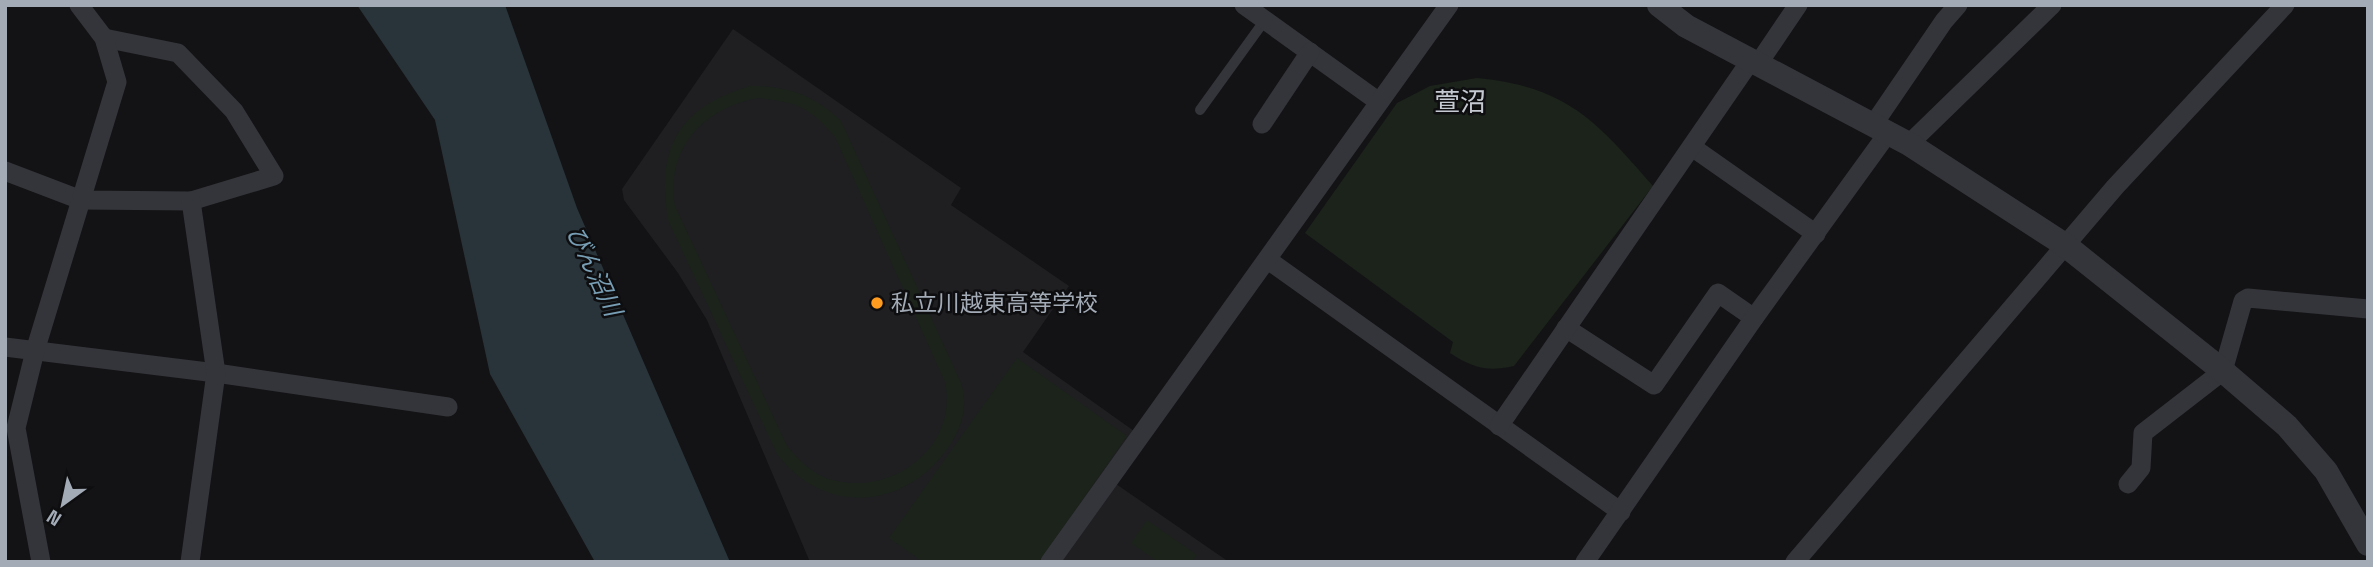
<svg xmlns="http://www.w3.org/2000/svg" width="2373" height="567" font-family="'Space Grotesk','Noto Sans JP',sans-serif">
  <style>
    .built { fill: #1f1f22 }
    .green { fill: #1b231b; fill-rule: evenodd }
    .water { fill: #283439 }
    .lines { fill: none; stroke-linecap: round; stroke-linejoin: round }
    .service { stroke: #34353a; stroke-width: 10 }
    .minor { stroke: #34353a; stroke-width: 19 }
    .tertiary { stroke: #34353a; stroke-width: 24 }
    .poi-dot { fill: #ff9c20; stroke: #0e0e10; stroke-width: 2.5 }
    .labels { text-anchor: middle; stroke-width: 5; stroke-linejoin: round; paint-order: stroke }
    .poi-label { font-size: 23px; fill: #a3abb6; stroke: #0e0e10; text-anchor: start }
    .water-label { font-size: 24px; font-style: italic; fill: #779eb4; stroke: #0e0e10 }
    .quarter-label { font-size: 26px; fill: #c5cad2; stroke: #0e0e10 }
  </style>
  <rect width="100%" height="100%" fill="#131315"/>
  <path class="built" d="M 733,29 L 961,188 L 951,205 L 1069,286 L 1023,352 L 1134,431 L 1103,475 L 1229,562 L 810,562 L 707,320 L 678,273 L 624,200 L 622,189 Z"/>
  <g class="green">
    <path d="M 1477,78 C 1568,87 1596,121 1653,186 L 1514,366 C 1487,372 1473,368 1450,353 L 1453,342 L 1305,233 L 1397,103 L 1430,86 Z"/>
    <path d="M 750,86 C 788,86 814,95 841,121 L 961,383 C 969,408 961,431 945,452 C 901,511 822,514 777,454 L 668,220 C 656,147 679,107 750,86 ZM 759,98 C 798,103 809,106 835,137 L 945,382 C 959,448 890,498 829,479 C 811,473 799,460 787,446 L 675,206 C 665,148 705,107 759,98 Z"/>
    <path d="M 1017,358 L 1127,436 L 1039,562 L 923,562 L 889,538 Z"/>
    <path d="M 1147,520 L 1197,555 L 1192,562 L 1158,562 L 1131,543 Z"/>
  </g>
  <path class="water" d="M 357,5 L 505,5 L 577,208 L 730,562 L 595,562 L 490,374 L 435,120 Z"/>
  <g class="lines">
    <path class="service" d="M 1200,110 L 1265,20"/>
    <g class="minor">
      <path d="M 1244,5 L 1379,102"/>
      <path d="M 1758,64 L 1798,5"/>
      <path d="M 1262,124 L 1310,52"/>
      <path d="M 1873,125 L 1944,21 L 1958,5"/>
      <path d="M 1909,144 L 2052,5"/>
      <path d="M 1692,147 L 1816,234"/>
      <path d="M 5,171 L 81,200 L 191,201 L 274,176 L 234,111 L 178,53 L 104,38"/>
      <path d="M 1268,260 L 1621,512"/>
      <path d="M 1566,328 L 1654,385 L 1718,293 L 1754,318"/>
      <path d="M 5,347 L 216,373 L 448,407"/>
      <path d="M 1499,426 L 1751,60"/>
      <path d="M 2128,484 L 2141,468 L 2143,433 L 2223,371 L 2243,301 L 2248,298 L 2368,309"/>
      <path d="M 41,562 L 16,428 L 35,351 L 117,82 L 104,38 L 79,5"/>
      <path d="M 190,562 L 216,373 L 191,201"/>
      <path d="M 1050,562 L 1449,5"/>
      <path d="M 1585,562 L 1754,318 L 1888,133"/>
      <path d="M 1795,562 L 2115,187 L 2285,5"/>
    </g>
    <path class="tertiary" d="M 1659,5 L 1686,26 L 1909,144 L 2065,245 L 2223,371 L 2287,426 L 2326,471 L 2368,544"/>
  </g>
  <circle class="poi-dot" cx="877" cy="303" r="7"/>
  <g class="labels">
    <g class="poi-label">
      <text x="891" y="311">私立川越東高等学校</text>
    </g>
    <g class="water-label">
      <text transform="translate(594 271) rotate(65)" y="8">びん沼川</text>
    </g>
    <g class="quarter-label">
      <text x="1460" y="111">萱沼</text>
    </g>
  </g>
  <rect width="2373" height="567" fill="none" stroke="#a3abb6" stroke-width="14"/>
  <g transform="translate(63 504) rotate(213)" stroke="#0e0e10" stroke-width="5" paint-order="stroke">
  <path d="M0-5L12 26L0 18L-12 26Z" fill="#a3abb6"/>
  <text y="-10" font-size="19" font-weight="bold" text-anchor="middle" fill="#a3abb6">N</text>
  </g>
</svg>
